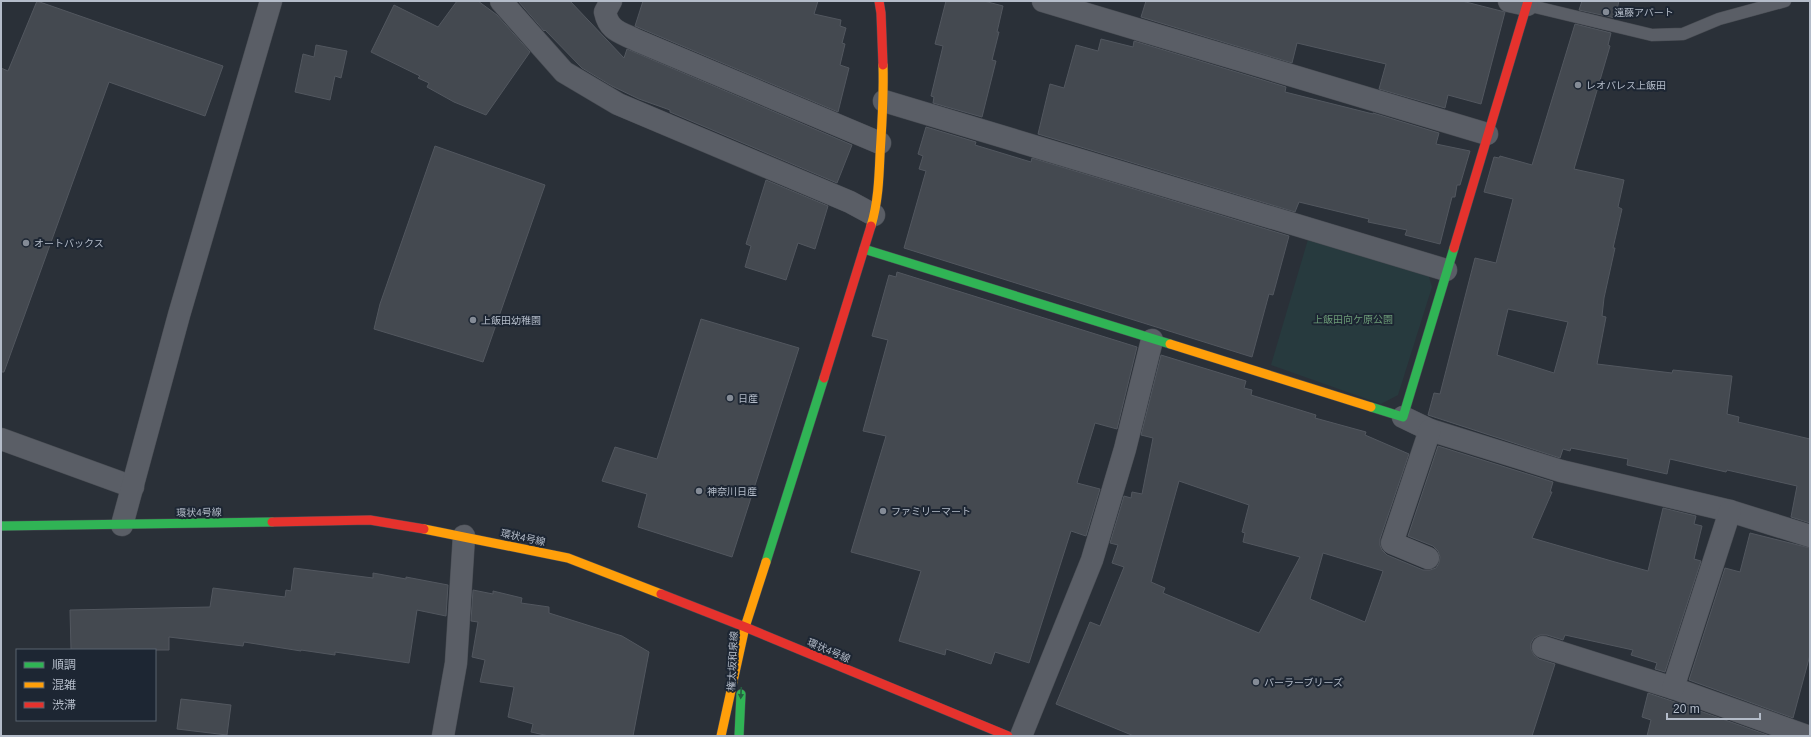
<svg xmlns="http://www.w3.org/2000/svg" width="1811" height="737" font-family="Arial,'Noto Sans JP',sans-serif">
  <style>
    .green { fill: #273a3e }
    .building { fill: #444950; stroke: #52575f; fill-rule: evenodd }
    .lines { fill: none; stroke-linecap: round; stroke-linejoin: round }
    .lane-casing { stroke: #484c53; stroke-width: 13 }
    .street-casing { stroke: #484c53; stroke-width: 23 }
    .fast-casing { stroke: #484c53; stroke-width: 10 }
    .slow-casing { stroke: #484c53; stroke-width: 10 }
    .jam-casing { stroke: #484c53; stroke-width: 10 }
    .lane { stroke: #5a5e66; stroke-width: 12 }
    .street { stroke: #5a5e66; stroke-width: 22 }
    .fast { stroke: #30b455; stroke-width: 9 }
    .slow { stroke: #ff9f0a; stroke-width: 9 }
    .jam { stroke: #e5322d; stroke-width: 9 }
    .oneway { fill: #255f41 }
    .poi-dot { fill: #848b96; stroke: #1d2633; stroke-width: 1.5 }
    .labels { text-anchor: middle; stroke-width: 4; stroke-linejoin: round; paint-order: stroke }
    .poi-label { font-size: 10px; fill: #b4bcc9; stroke: #1d2633; text-anchor: start }
    .park-label { font-size: 10px; fill: #6b9a76; stroke: #1d2633 }
    .street-label { font-size: 10px; fill: #b4bcc9; stroke: #1d2633 }
  </style>
  <rect width="100%" height="100%" fill="#2a3038"/>
  <path class="green" d="M 1309,236 L 1427,270 L 1432,287 L 1398,395 L 1381,404 L 1271,365 Z"/>
  <g class="building">
    <path d="M 37,1 L 223,66 L 205,116 L 109,82 L 4,372 L 1,372 L 1,68 L 8,71 Z"/>
    <path d="M 457,1 L 478,1 L 497,15 L 530,52 L 486,115 L 454,102 L 427,87 L 429,83 L 418,78 L 420,76 L 371,52 L 394,5 L 438,27 Z"/>
    <path d="M 518,1 L 570,1 L 624,58 L 627,49 L 852,145 L 837,183 L 670,112 L 670,110 L 639,99 L 612,86 L 582,68 L 545,30 L 544,31 Z"/>
    <path d="M 643,1 L 818,1 L 814,14 L 841,20 L 840,26 L 846,28 L 842,43 L 845,44 L 840,65 L 849,68 L 838,112 L 635,26 Z"/>
    <path d="M 946,1 L 984,1 L 1003,6 L 997,32 L 999,32 L 992,60 L 996,61 L 982,117 L 933,103 L 934,97 L 931,96 L 943,46 L 935,44 Z"/>
    <path d="M 1146,1 L 1462,1 L 1505,12 L 1481,104 L 1448,95 L 1445,108 L 1379,89 L 1386,64 L 1297,43 L 1292,63 L 1141,17 Z"/>
    <path d="M 1582,1 L 1619,1 L 1615,18 L 1579,10 Z"/>
    <path d="M 1575,24 L 1611,33 L 1608,45 L 1610,46 L 1574,169 L 1624,180 L 1618,207 L 1622,209 L 1613,248 L 1615,248 L 1604,298 L 1602,316 L 1606,317 L 1597,364 L 1672,373 L 1673,370 L 1732,376 L 1727,414 L 1739,417 L 1738,422 L 1810,439 L 1810,523 L 1791,517 L 1797,486 L 1727,470 L 1726,472 L 1670,459 L 1667,474 L 1627,465 L 1628,459 L 1571,448 L 1570,451 L 1563,449 L 1560,458 L 1428,415 L 1434,393 L 1440,394 L 1475,258 L 1496,263 L 1513,199 L 1484,192 L 1494,157 L 1499,158 L 1500,156 L 1532,165 ZM 1508,309 L 1568,322 L 1554,373 L 1497,355 Z"/>
    <path d="M 1101,39 L 1133,47 L 1134,41 L 1286,87 L 1285,92 L 1373,114 L 1373,113 L 1439,133 L 1436,144 L 1470,151 L 1460,185 L 1457,185 L 1455,197 L 1452,197 L 1440,244 L 1405,235 L 1407,230 L 1368,222 L 1369,219 L 1299,202 L 1295,212 L 1038,134 L 1050,84 L 1064,88 L 1076,45 L 1098,51 Z"/>
    <path d="M 316,45 L 347,51 L 341,78 L 335,76 L 330,100 L 295,92 L 303,54 L 314,57 Z"/>
    <path d="M 926,127 L 976,142 L 975,145 L 1031,162 L 1032,158 L 1289,236 L 1273,295 L 1269,294 L 1252,357 L 904,248 L 926,171 L 919,169 L 923,156 L 918,154 Z"/>
    <path d="M 435,146 L 545,185 L 483,362 L 374,329 L 380,304 Z"/>
    <path d="M 766,180 L 828,206 L 815,249 L 798,243 L 786,280 L 745,267 L 751,246 L 746,244 Z"/>
    <path d="M 897,272 L 1137,347 L 1117,429 L 1095,423 L 1077,483 L 1100,489 L 1086,536 L 1071,531 L 1029,663 L 995,652 L 991,664 L 946,649 L 945,655 L 899,641 L 921,571 L 851,552 L 886,436 L 863,431 L 888,340 L 872,336 L 889,275 L 896,277 Z"/>
    <path d="M 701,319 L 799,348 L 732,557 L 638,527 L 647,494 L 602,481 L 615,447 L 657,459 Z"/>
    <path d="M 1161,355 L 1246,381 L 1244,388 L 1252,390 L 1251,395 L 1316,415 L 1315,418 L 1366,432 L 1365,435 L 1409,454 L 1380,539 L 1380,545 L 1382,550 L 1387,555 L 1423,570 L 1430,570 L 1436,568 L 1439,563 L 1440,557 L 1438,551 L 1433,546 L 1408,536 L 1438,446 L 1553,482 L 1550,492 L 1552,492 L 1532,538 L 1615,562 L 1648,571 L 1663,508 L 1696,516 L 1694,524 L 1702,526 L 1694,559 L 1701,561 L 1665,672 L 1655,669 L 1657,663 L 1631,655 L 1633,650 L 1565,635 L 1563,640 L 1547,635 L 1540,635 L 1534,638 L 1531,643 L 1531,649 L 1534,655 L 1539,659 L 1555,664 L 1532,736 L 1134,736 L 1056,704 L 1090,622 L 1100,626 L 1124,567 L 1112,563 L 1118,545 L 1110,543 L 1124,496 L 1131,498 L 1132,492 L 1142,494 L 1153,438 L 1141,435 ZM 1179,481 L 1249,505 L 1242,532 L 1245,533 L 1243,542 L 1300,557 L 1259,633 L 1163,593 L 1165,588 L 1151,582 ZM 1323,553 L 1383,571 L 1365,622 L 1310,599 Z"/>
    <path d="M 1750,533 L 1810,548 L 1810,655 L 1793,718 L 1689,680 L 1725,568 L 1740,572 Z"/>
    <path d="M 294,568 L 373,578 L 373,573 L 406,579 L 406,577 L 448,585 L 446,616 L 417,610 L 409,663 L 335,652 L 335,655 L 301,650 L 301,651 L 244,642 L 243,646 L 169,637 L 169,650 L 71,650 L 70,610 L 210,607 L 213,588 L 285,597 L 286,590 L 291,591 Z"/>
    <path d="M 473,590 L 493,594 L 493,591 L 522,598 L 521,603 L 549,607 L 549,613 L 622,636 L 649,652 L 633,736 L 549,736 L 531,732 L 533,724 L 508,717 L 514,687 L 480,682 L 485,660 L 472,657 L 478,622 L 471,621 Z"/>
    <path d="M 1648,693 L 1669,700 L 1770,736 L 1647,736 L 1651,720 L 1642,717 Z"/>
    <path d="M 181,699 L 231,705 L 227,735 L 177,729 Z"/>
  </g>
  <g class="lines">
    <g class="lane-casing">
      <path id="lane" d="M 1527,5 L 1652,35 L 1683,34 L 1719,19 L 1785,1"/>
    </g>
    <g class="street-casing">
      <g id="street">
        <path d="M 501,1 L 564,72 L 618,104 L 850,202 L 874,215"/>
        <path d="M 611,1 L 605,12 C 609,31 620,32 636,40 L 880,143"/>
        <path d="M 1043,1 L 1487,134"/>
        <path d="M 1509,1 L 1527,5"/>
        <path d="M 884,101 L 1446,270"/>
        <path d="M 1403,417 L 1430,430 L 1561,471 L 1730,511 L 1810,536"/>
        <path d="M 1,439 L 133,487"/>
        <path d="M 122,525 L 179,315 L 271,1"/>
        <path d="M 1428,558 L 1392,543 L 1430,430"/>
        <path d="M 1543,647 L 1673,688 L 1807,736"/>
        <path d="M 1673,688 L 1730,511"/>
        <path d="M 443,736 L 456,663 L 464,536"/>
        <path d="M 1021,736 L 1092,560 L 1125,449 L 1152,340"/>
      </g>
    </g>
    <g class="fast-casing">
      <g id="fast">
        <path d="M 864,249 L 1170,344"/>
        <path d="M 1371,407 L 1403,417 L 1454,248"/>
        <path d="M 1,526 L 272,522"/>
        <path d="M 766,562 L 824,378"/>
        <path d="M 739,736 L 741,694"/>
      </g>
    </g>
    <g class="slow-casing">
      <g id="slow">
        <path d="M 871,226 C 878,203 879,179 880,155 C 882,125 884,95 883,65"/>
        <path d="M 1170,344 L 1371,407"/>
        <path d="M 424,529 L 568,558 L 661,594"/>
        <path d="M 721,736 L 745,627 L 766,562"/>
      </g>
    </g>
    <g class="jam-casing">
      <g id="jam">
        <path d="M 879,1 L 881,13 L 883,65"/>
        <path d="M 1454,248 L 1528,1"/>
        <path d="M 824,378 L 871,226"/>
        <path d="M 272,522 L 370,520 L 424,529"/>
        <path d="M 661,594 L 745,627 L 1008,736"/>
      </g>
    </g>
    <use href="#lane" class="lane"/>
    <use href="#street" class="street"/>
    <use href="#fast" class="fast"/>
    <use href="#slow" class="slow"/>
    <use href="#jam" class="jam"/>
  </g>
  <defs><path id="oneway-solid" d="M-6-.8H1V-3.2L6.5 0L1 3.2V.8H-6Z"/></defs>
  <use class="oneway" href="#oneway-solid" transform="translate(741 693) rotate(93)"/>
  <g class="poi-dot">
    <circle cx="1606" cy="12" r="4"/>
    <circle cx="1578" cy="85" r="4"/>
    <circle cx="26" cy="243" r="4"/>
    <circle cx="473" cy="320" r="4"/>
    <circle cx="730" cy="398" r="4"/>
    <circle cx="699" cy="491" r="4"/>
    <circle cx="883" cy="511" r="4"/>
    <circle cx="1256" cy="682" r="4"/>
  </g>
  <g class="labels">
    <g class="poi-label">
      <text x="1614" y="16">遠藤アパート</text>
      <text x="1586" y="89">レオパレス上飯田</text>
      <text x="34" y="247">オートバックス</text>
      <text x="481" y="324">上飯田幼稚園</text>
      <text x="738" y="402">日産</text>
      <text x="707" y="495">神奈川日産</text>
      <text x="891" y="515">ファミリーマート</text>
      <text x="1264" y="686">パーラーブリーズ</text>
    </g>
    <g class="park-label">
      <text x="1353" y="323">上飯田向ケ原公園</text>
    </g>
    <g class="street-label">
      <text transform="translate(199 512) rotate(-1)" y="4">環状4号線</text>
      <text transform="translate(523 537) rotate(12)" y="4">環状4号線</text>
      <text transform="translate(829 650) rotate(23)" y="4">環状4号線</text>
      <text transform="translate(732 661) rotate(-87)" y="4">権太坂和泉線</text>
    </g>
  </g>
  <rect width="1811" height="737" fill="none" stroke="#b4bcc9" stroke-width="4"/>
  <rect x="16" y="649" width="140" height="72" fill="#1d2633" stroke="#59626f"/>
  <rect x="24" y="662" width="20" height="6" fill="#30b455" stroke="#59626f"/>
  <text x="52" y="669" font-size="12" fill="#b4bcc9">順調</text>
  <rect x="24" y="682" width="20" height="6" fill="#ff9f0a" stroke="#59626f"/>
  <text x="52" y="689" font-size="12" fill="#b4bcc9">混雑</text>
  <rect x="24" y="702" width="20" height="6" fill="#e5322d" stroke="#59626f"/>
  <text x="52" y="709" font-size="12" fill="#b4bcc9">渋滞</text>
  <path d="M1667 713v6h93v-6" fill="none" stroke="#b4bcc9" stroke-width="2"/>
  <text x="1673" y="713" font-size="12" fill="#b4bcc9" stroke="#1d2633" stroke-width="3" paint-order="stroke">20 m</text>
</svg>
